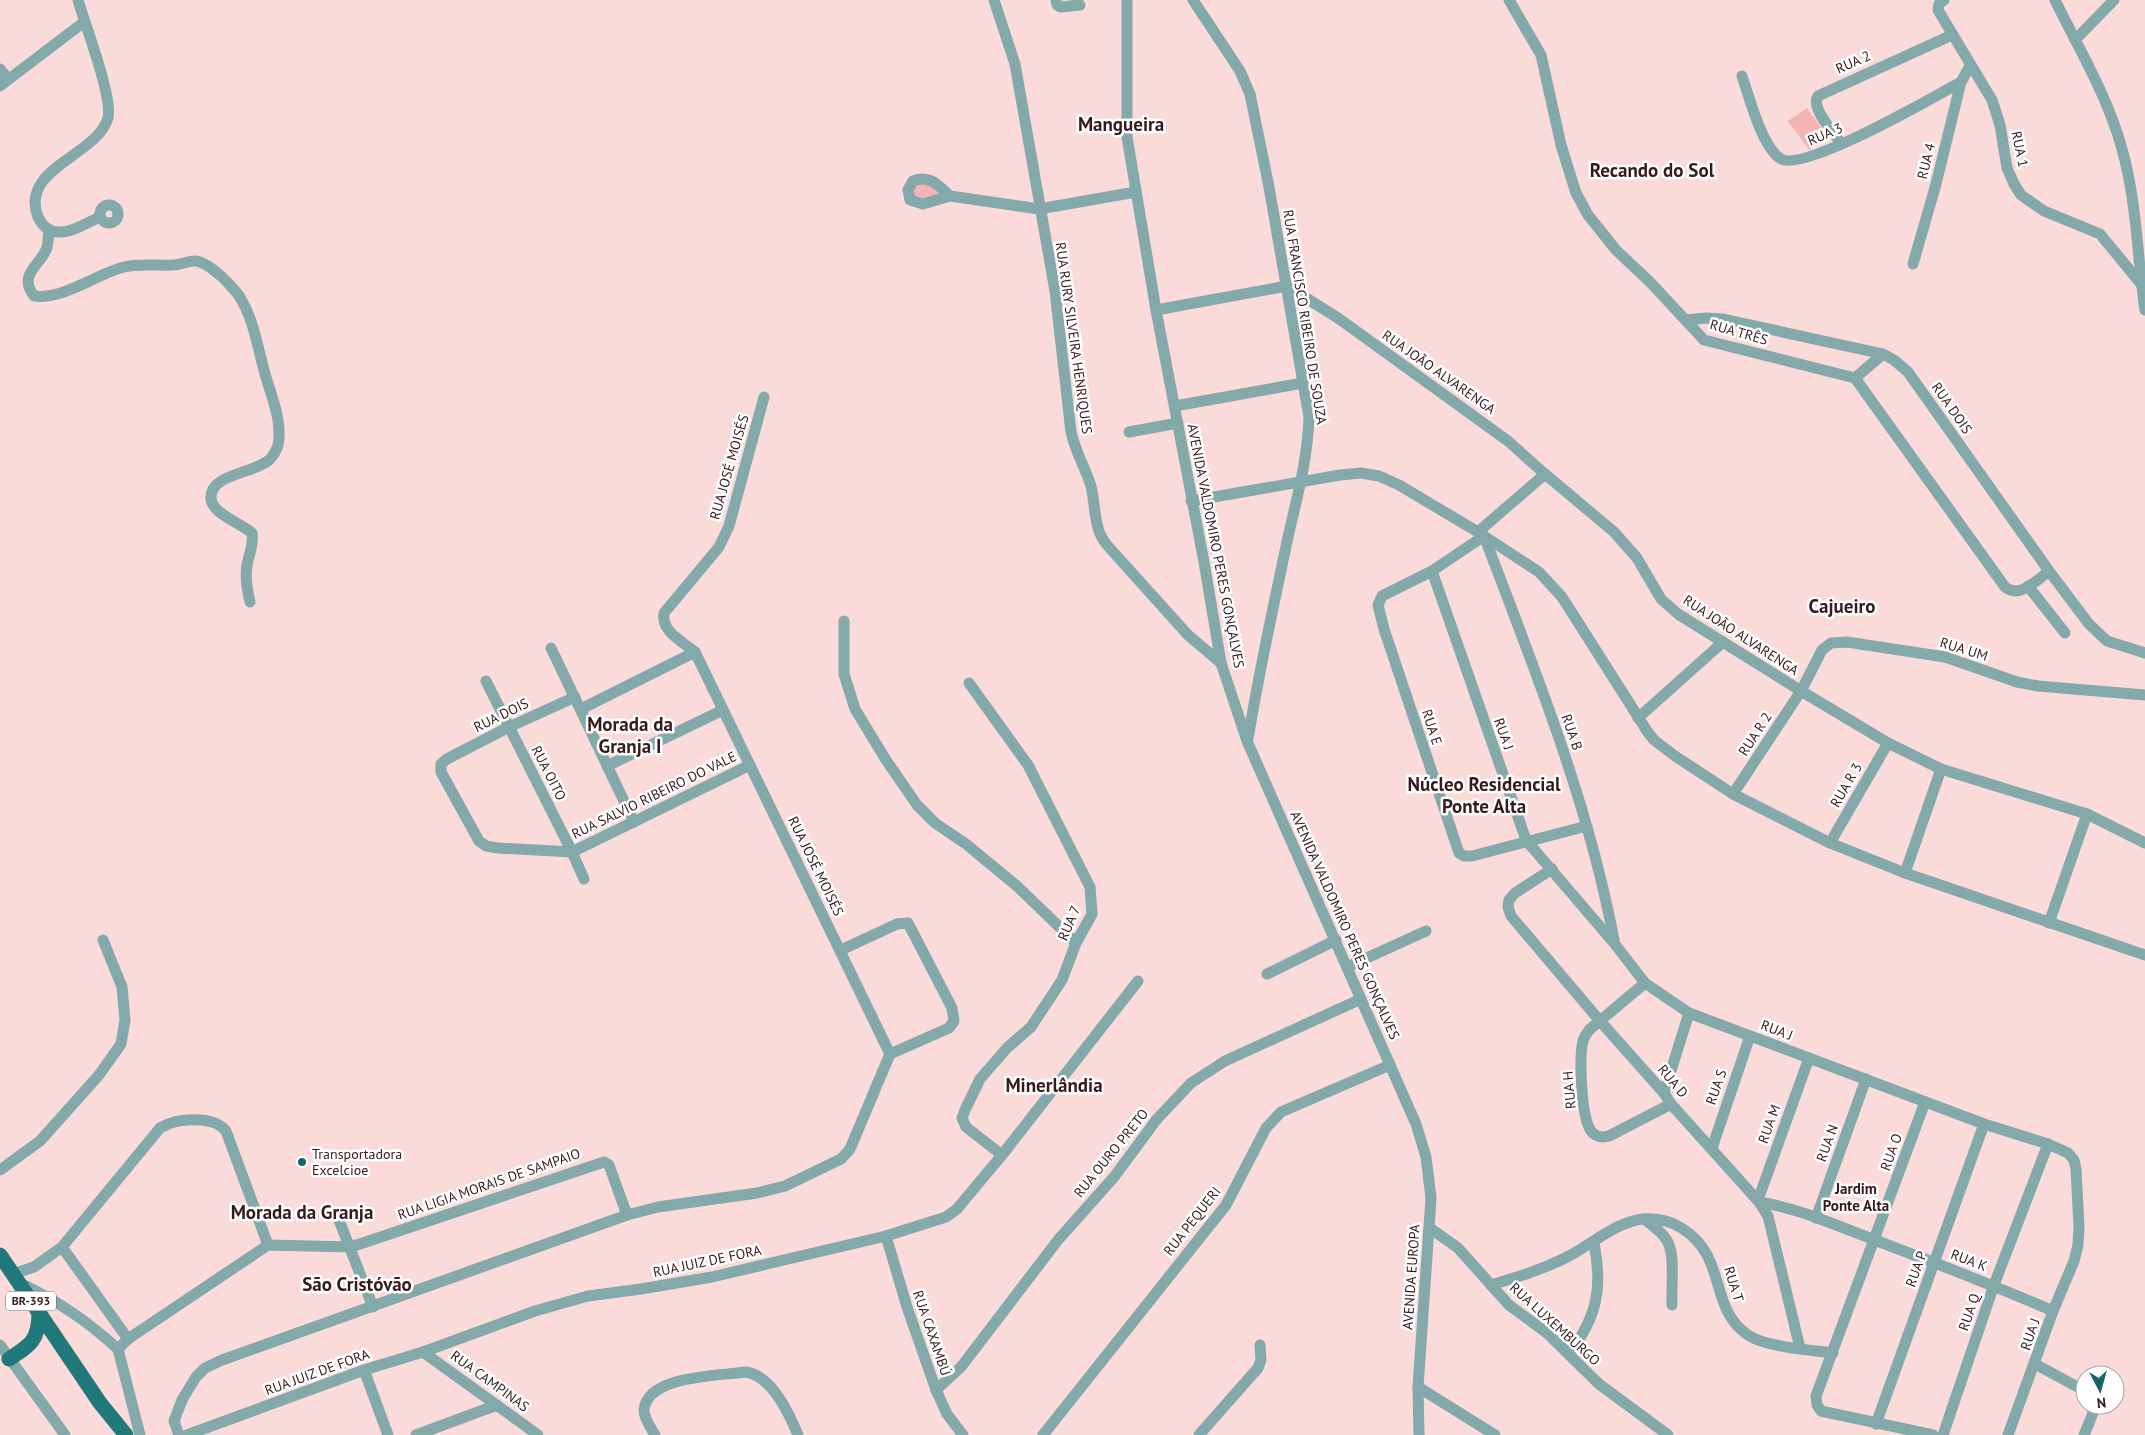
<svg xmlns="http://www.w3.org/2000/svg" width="2145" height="1435" font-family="'PT Sans',sans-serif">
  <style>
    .green { fill: #f6b3b3 }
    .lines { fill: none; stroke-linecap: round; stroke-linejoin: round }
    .minor { stroke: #83a9aa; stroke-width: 11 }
    .major { stroke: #21787a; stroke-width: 15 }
    .poi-dot { fill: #156467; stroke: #fff; stroke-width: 2 }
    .labels { text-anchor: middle; stroke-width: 5; stroke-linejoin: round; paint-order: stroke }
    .shield { fill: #fff; stroke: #735f5f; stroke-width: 1 }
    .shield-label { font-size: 12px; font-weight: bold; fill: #371a1b }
    .street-label { font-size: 14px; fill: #371a1b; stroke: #fff }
    .poi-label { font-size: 14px; fill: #371a1b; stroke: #fff; text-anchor: start }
    .neighbourhood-label { font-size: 15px; font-weight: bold; fill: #371a1b; stroke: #fff }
    .district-label { font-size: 19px; font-weight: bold; fill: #371a1b; stroke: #fff }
  </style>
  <rect width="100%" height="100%" fill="#fbdada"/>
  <g class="green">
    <path d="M 1807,108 L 1828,137 L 1809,150 L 1788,121 Z"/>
    <path d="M 924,181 L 945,195 L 930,199 L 914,197 L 913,188 Z"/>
  </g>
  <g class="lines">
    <g class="minor">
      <path d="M 78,0 C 85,25 113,97 108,118 C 97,156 19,168 38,217 C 42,225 48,232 58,232 C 72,233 88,222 100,217"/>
      <path d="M 994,0 L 1015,64 L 1055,291 L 1071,432 C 1075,451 1085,467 1091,486 C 1096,506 1093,529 1107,545 L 1188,635 L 1221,663"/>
      <path d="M 1056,0 L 1057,5 L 1060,7 L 1080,5"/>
      <path d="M 1127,0 L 1127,137 L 1156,310 L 1204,562 L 1221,663 L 1247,741 L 1416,1124 L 1426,1157 L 1431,1198 L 1418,1387 L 1419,1435"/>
      <path d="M 1193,0 L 1240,71 L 1250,94 L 1269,187 L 1309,417 C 1308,457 1297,498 1288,537 C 1274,604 1259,671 1248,739"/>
      <path d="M 1509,0 L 1541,55 L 1561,145 L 1576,193 L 1588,215 L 1616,250 L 1650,282 L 1704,340 L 1855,378 L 2005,587 C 2020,599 2037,580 2049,571"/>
      <path d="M 1944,0 L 1939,4 L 1938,10 L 1992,100 L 2000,125 L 2007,168 L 2014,184 L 2021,195 L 2044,211 L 2100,234 L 2142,285"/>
      <path d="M 2055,0 C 2079,49 2108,97 2122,149 C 2137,202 2137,256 2145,310"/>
      <path d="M 2075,40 L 2114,0"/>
      <path d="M 0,69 L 8,79"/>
      <path d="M 1742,76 C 1749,96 1762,148 1781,159 C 1804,172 1934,97 1961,82"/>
      <path d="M 0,86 L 84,22"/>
      <path d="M 1841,143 C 1834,133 1810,108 1818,96 L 1952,35"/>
      <path d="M 950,196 C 939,186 930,174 913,181 L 908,190 L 910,200 L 923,204 L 950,196 L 1039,209 L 1136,192"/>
      <circle cx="109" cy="214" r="9"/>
      <path d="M 50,230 C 47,237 49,244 46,250 C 39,266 18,275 34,296 C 63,300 96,274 124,267 C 140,263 157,266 173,265 C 180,265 188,261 195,261 C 205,261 223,277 229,284 C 233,289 238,293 241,299 C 254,321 258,349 265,374 C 271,394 280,416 279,437 C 279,444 276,452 271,458 C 259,473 211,473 211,497 C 210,513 241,523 252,533 C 254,546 249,553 247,565 C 245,577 247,590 250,602"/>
      <path d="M 1913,264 L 1936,184 L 1961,82 L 1970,66"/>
      <path d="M 1156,310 L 1287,286 L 1338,318 L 1508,441 L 1545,474 L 1614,532 L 1637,558 L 1661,599 L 1678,614 L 1801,691 L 1888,743 L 1941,769 L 2087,814 L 2145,843"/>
      <path d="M 1686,320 L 1706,318 L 1723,319 L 1883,354 L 1894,360 L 1908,372 L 2049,571 L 2089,624 L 2107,641 L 2145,653"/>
      <path d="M 1855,378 L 1883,354"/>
      <path d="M 1175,406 L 1303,383"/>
      <path d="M 1129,432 L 1178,423"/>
      <path d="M 1191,501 L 1340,475 L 1361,473 L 1379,476 L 1399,485 L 1478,532 L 1539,572 L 1562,597 L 1647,731 L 1654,740 L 1675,756 L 1733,794 L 1830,843 L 1905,873 L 2145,955"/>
      <path d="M 1478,532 L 1545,474"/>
      <path d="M 1432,571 L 1526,840 L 1614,943 L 1645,983 L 1689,1013 L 1984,1124 L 2048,1144 L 2068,1153 L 2074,1160 L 2076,1169 L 2079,1227 L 2078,1245 L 2074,1261 L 2053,1311 L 2008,1435"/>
      <path d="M 2028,586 L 2065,633"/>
      <path d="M 844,621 L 844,674 L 855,709 L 886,760 L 917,805 L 935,823 L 966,844 L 1018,887 L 1076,943"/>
      <path d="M 551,648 L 634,822"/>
      <path d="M 486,681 L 572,852 L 584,879"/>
      <path d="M 969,683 L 1028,765 L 1090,887 L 1092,914 L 1076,943 L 1062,980 L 1031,1027 L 1007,1048 L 980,1079 L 965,1110 L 962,1118 L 966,1127 L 1002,1155"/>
      <path d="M 575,697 L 509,727 L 447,759 L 441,764 L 441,772 L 479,841 L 486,846 L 497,848 L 572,852 L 750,765"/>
      <path d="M 581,709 L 695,652"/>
      <path d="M 1638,718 L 1723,642"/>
      <path d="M 607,766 L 723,710"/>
      <path d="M 1733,794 L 1801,691 L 1822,650 L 1831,643 L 1847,642 L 1945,657 L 2017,682 L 2038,686 L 2145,695"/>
      <path d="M 1587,826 L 1472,856 L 1464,856 L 1459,853 L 1384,629 L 1378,605 L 1382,596 L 1432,571 L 1484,536 C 1534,668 1588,801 1614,940"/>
      <path d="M 1830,843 L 1888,743"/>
      <path d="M 1552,869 L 1515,893 L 1509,900 L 1508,907 L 1511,916 L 1600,1021 L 1664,1093 L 1671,1104 L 1759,1202 L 1768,1216 L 1800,1348"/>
      <path d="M 1905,873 L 1941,769"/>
      <path d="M 2049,923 L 2087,814"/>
      <path d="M 841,950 L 897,924 L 908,923 L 952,1008 L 954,1021 L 949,1028 L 890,1054"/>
      <path d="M 1347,967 L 1426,931"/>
      <path d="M 1267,974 L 1336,940"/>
      <path d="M 1645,983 L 1589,1030 C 1587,1033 1584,1037 1583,1041 C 1579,1057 1581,1117 1591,1131 C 1596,1137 1602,1138 1609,1136 L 1671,1104"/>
      <path d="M 1664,1093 L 1689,1013"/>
      <path d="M 1925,1102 L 1816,1396 L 1817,1405 L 1821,1411 L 1933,1435"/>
      <path d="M 1712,1148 L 1750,1036"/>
      <path d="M 0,1170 L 40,1141 L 99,1075 L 121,1044 L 125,1020 L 122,987 L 103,940"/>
      <path d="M 1758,1200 L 1809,1058"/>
      <path d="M 1759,1202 C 1798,1208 1835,1225 1872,1239 C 1933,1262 1993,1285 2053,1311"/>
      <path d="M 337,1215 L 373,1307"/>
      <path d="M 1816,1218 L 1866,1079"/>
      <path d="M 1644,1219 C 1653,1226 1665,1234 1669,1245 C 1675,1260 1671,1288 1672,1305"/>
      <path d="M 1430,1228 L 1458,1248 L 1509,1305 L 1547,1333 L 1599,1384 L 1668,1435"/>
      <path d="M 886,1236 L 907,1307 L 936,1390 L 947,1414 L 963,1435"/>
      <path d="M 62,1247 L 128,1339"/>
      <path d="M 13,1274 L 34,1267 L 62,1247 L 160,1128 C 176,1118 213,1115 226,1131 L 268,1245"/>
      <path d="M 20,1283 C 59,1302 86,1320 118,1349"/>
      <path d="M 1491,1285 C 1518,1277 1544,1269 1569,1256 C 1592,1244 1616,1222 1643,1219 C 1658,1218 1671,1221 1683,1229 C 1728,1258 1708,1308 1748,1335 C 1765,1347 1811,1350 1833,1353"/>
      <path d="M 0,1345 L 65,1435"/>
      <path d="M 118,1349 L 128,1339 L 268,1245 L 351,1247 L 604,1162 L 609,1165 L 627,1215"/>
      <path d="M 118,1349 L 140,1435"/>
      <path d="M 423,1352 L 538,1435"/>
      <path d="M 1569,1354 C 1597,1317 1603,1288 1594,1243"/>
      <path d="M 2035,1364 L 2085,1391"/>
      <path d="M 364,1370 L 388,1435"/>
      <path d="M 1418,1387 L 1495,1435"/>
      <path d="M 936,1390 L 961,1367 L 1058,1240 L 1114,1177 L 1157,1119 L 1191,1083 L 1225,1061 L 1361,999"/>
      <path d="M 1876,1424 L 1984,1124"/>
      <path d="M 179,1435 L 174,1421 L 182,1400 L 196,1377 L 205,1368 L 222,1360 L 627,1215 L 658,1207 L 757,1193 L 785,1186 L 841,1159 L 850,1149 L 890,1054 L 695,652 C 682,641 661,632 664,613 L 719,547 L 729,526 L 764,397"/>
      <path d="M 187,1435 L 364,1370 L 423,1352 L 535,1311 L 588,1296 L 641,1289 L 712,1277 L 886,1236 L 946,1217 L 957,1209 L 1002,1155 L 1138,981"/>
      <path d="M 416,1435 L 497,1405"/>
      <path d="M 655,1435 C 651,1428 644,1419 644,1410 C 647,1375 719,1376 746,1372 C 772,1376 789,1413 798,1435"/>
      <path d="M 1043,1435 L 1226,1205 L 1266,1128 L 1281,1112 L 1390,1065"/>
      <path d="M 1199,1435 L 1258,1368 L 1261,1360 L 1260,1345"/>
      <path d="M 1943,1435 L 1994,1285 L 2048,1144"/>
      <path d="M 2084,1435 L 2093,1413 L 2092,1405"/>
    </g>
    <g class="major">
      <path d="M 0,1255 L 100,1403 L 126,1435"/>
      <path d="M 9,1359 C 31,1345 39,1340 39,1312"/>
    </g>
  </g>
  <circle class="poi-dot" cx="302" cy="1162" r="5"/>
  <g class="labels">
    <rect class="shield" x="6" y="1291.5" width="50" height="19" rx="4"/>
    <g class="shield-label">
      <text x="31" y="1305">BR-393</text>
    </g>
    <g class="street-label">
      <text transform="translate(1853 62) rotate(-24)" y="5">RUA 2</text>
      <text transform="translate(1825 134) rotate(-23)" y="5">RUA 3</text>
      <text transform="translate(2020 149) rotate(78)" y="5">RUA 1</text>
      <text transform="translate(1926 161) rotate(-76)" y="5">RUA 4</text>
      <text transform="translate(1305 317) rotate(81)" y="5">RUA FRANCISCO RIBEIRO DE SOUZA</text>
      <text transform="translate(1739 332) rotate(16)" y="5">RUA TRÊS</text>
      <text transform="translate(1074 338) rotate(82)" y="5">RUA RURY SILVEIRA HENRIQUES</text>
      <text transform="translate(1439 372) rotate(35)" y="5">RUA JOÃO ALVARENGA</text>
      <text transform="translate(1952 408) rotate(55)" y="5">RUA DOIS</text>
      <text transform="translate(729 467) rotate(-74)" y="5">RUA JOSÉ MOISÉS</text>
      <text transform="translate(1216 546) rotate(79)" y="5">AVENIDA VALDOMIRO PERES GONÇALVES</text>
      <text transform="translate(1741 635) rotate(33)" y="5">RUA JOÃO ALVARENGA</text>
      <text transform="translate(1964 649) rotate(17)" y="5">RUA UM</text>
      <text transform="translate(501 715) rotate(-26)" y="5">RUA DOIS</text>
      <text transform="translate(1432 727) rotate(72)" y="5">RUA E</text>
      <text transform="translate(1572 732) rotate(71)" y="5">RUA B</text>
      <text transform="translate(1504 734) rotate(70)" y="5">RUA J</text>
      <text transform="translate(1755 734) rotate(-57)" y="5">RUA R 2</text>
      <text transform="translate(549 773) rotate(63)" y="5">RUA OITO</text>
      <text transform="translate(1846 785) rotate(-60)" y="5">RUA R 3</text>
      <text transform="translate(654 795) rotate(-26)" y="5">RUA SALVIO RIBEIRO DO VALE</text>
      <text transform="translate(816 866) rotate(64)" y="5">RUA JOSÉ MOISÉS</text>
      <text transform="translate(1069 923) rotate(-67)" y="5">RUA 7</text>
      <text transform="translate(1345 925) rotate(66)" y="5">AVENIDA VALDOMIRO PERES GONÇALVES</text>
      <text transform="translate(1777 1030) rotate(21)" y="5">RUA J</text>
      <text transform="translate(1673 1081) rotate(50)" y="5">RUA D</text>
      <text transform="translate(1716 1087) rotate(-71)" y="5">RUA S</text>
      <text transform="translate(1569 1090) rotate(-95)" y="5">RUA H</text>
      <text transform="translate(1769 1124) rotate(-70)" y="5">RUA M</text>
      <text transform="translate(1827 1143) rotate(-70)" y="5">RUA N</text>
      <text transform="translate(1891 1152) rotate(-70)" y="5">RUA O</text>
      <text transform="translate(1111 1153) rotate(-51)" y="5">RUA OURO PRETO</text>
      <text transform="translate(489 1184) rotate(-19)" y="5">RUA LIGIA MORAIS DE SAMPAIO</text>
      <text transform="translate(1192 1221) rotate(-52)" y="5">RUA PEQUERI</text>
      <text transform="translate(1969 1260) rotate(21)" y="5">RUA K</text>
      <text transform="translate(707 1261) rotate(-12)" y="5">RUA JUIZ DE FORA</text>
      <text transform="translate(1916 1269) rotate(-70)" y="5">RUA P</text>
      <text transform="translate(1411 1277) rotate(-86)" y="5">AVENIDA EUROPA</text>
      <text transform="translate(1734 1284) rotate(73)" y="5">RUA T</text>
      <text transform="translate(1969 1312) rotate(-71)" y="5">RUA Q</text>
      <text transform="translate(1555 1324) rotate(42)" y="5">RUA LUXEMBURGO</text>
      <text transform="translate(932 1333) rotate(71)" y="5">RUA CAXAMBÚ</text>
      <text transform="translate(2030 1334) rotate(-71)" y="5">RUA J</text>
      <text transform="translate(317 1372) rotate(-20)" y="5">RUA JUIZ DE FORA</text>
      <text transform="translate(490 1381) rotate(36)" y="5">RUA CAMPINAS</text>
    </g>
    <g class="poi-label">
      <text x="312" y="1159">Transportadora<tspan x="312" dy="16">Excelcioe</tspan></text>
    </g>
    <g class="neighbourhood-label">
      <text x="1856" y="1194">Jardim<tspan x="1856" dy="17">Ponte Alta</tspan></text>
    </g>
    <g class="district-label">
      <text x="1121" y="131">Mangueira</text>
      <text x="1652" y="177">Recando do Sol</text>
      <text x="1842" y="613">Cajueiro</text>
      <text x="630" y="731">Morada da<tspan x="630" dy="22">Granja I</tspan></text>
      <text x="1484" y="791">Núcleo Residencial<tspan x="1484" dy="22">Ponte Alta</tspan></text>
      <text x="1054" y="1092">Minerlândia</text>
      <text x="302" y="1219">Morada da Granja</text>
      <text x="357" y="1291">São Cristóvão</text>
    </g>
  </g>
  <g transform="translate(2100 1390) rotate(174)"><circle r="24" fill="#ffffff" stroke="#afa3a4"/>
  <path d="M0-4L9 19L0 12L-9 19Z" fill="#156467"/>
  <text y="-8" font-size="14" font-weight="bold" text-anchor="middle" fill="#371a1b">N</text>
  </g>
</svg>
